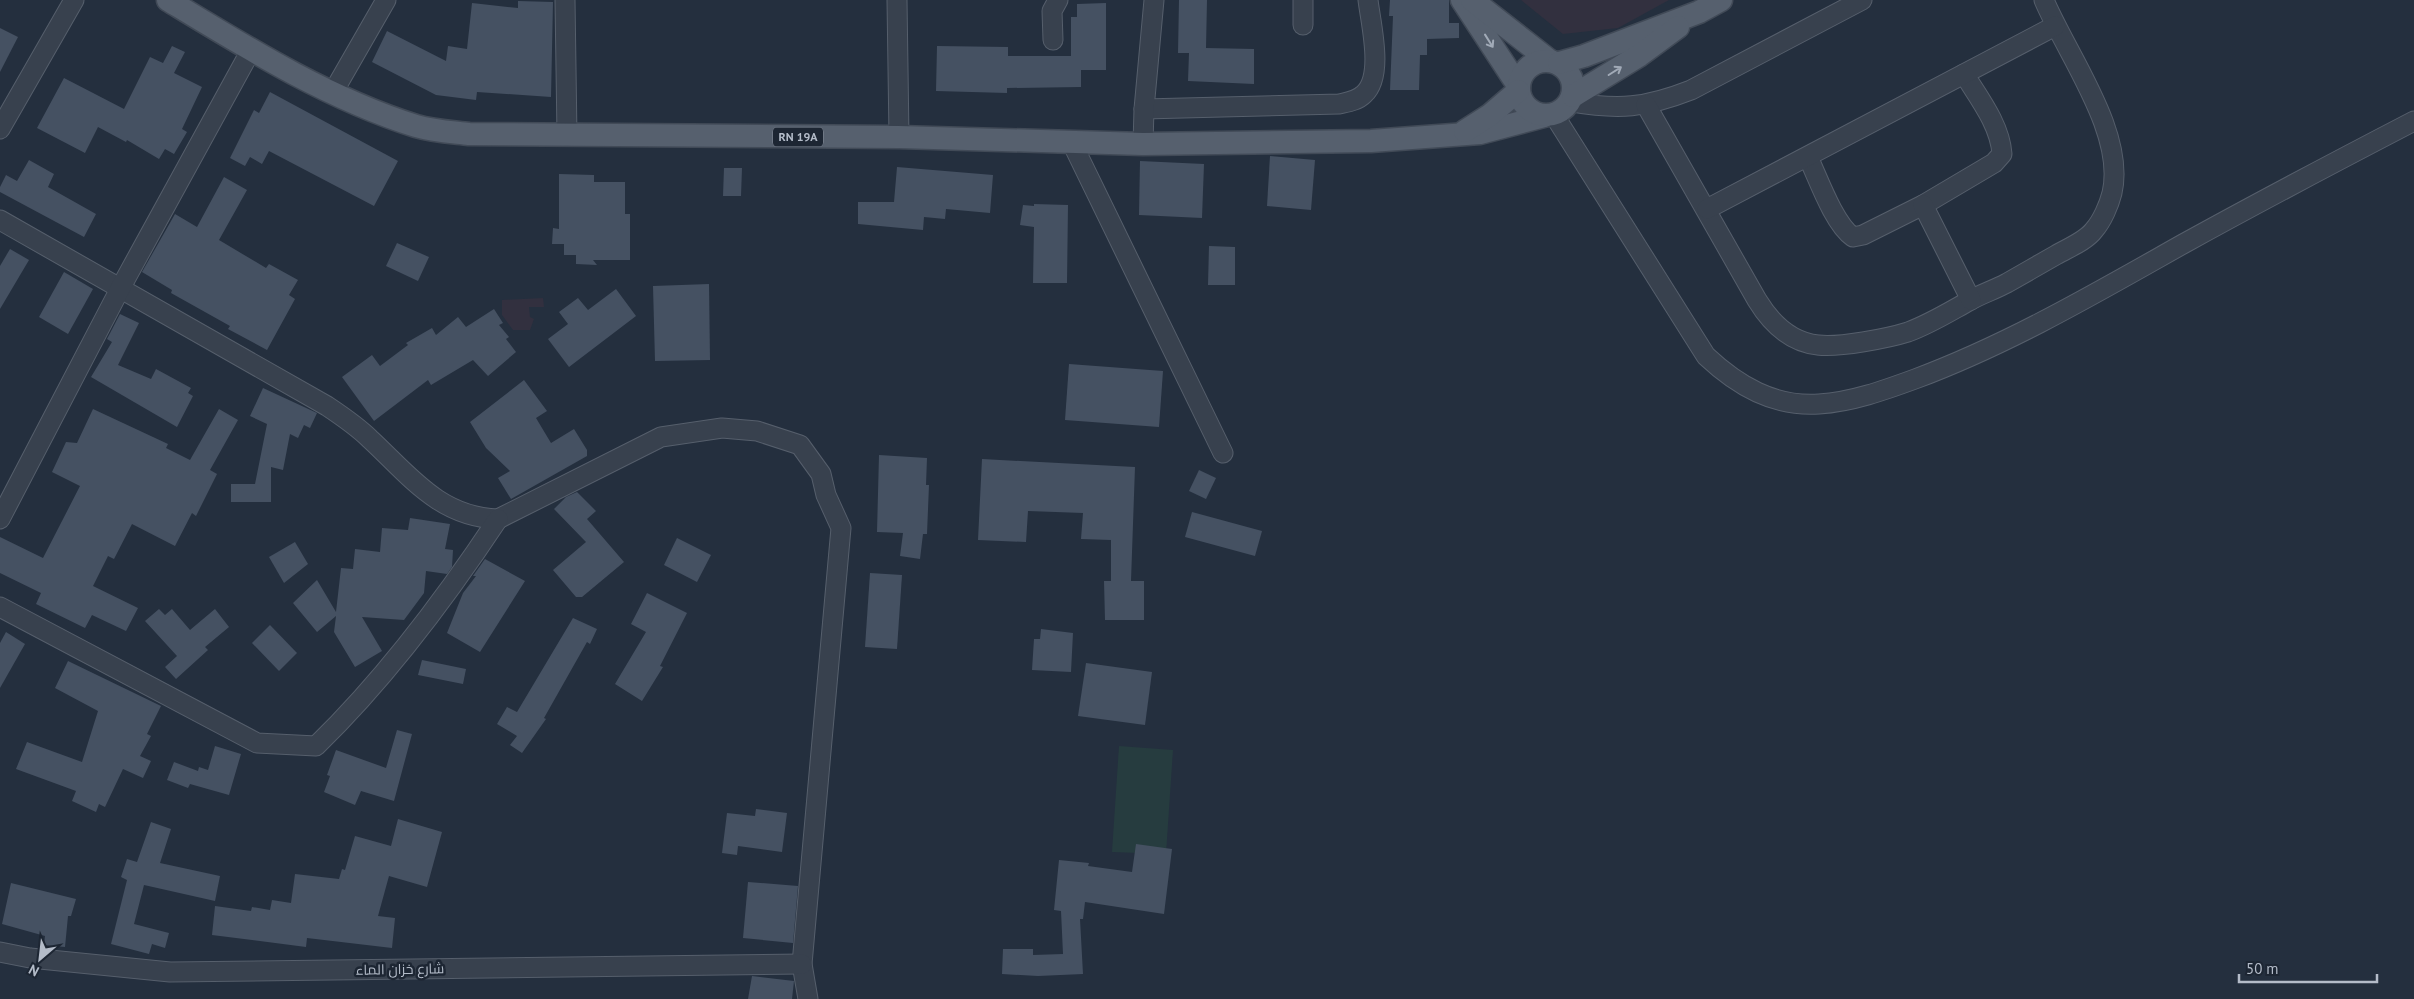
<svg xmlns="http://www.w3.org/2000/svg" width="2414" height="999" font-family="'PT Sans',Cairo,sans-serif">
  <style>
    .medical { fill: #32303f }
    .green { fill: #263c3f }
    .building { fill: #455162 }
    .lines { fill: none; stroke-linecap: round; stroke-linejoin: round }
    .minor-casing { stroke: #565f6c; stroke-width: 21 }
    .major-casing { stroke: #414a57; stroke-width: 25 }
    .minor { stroke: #38414e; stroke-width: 19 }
    .major { stroke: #56606e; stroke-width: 22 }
    .oneway { stroke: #a1aab7 }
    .labels { text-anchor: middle; stroke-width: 5; stroke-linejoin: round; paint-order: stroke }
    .shield { fill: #1d2633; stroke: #878f9c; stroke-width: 1 }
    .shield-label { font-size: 12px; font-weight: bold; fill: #b4bcc9 }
    .street-label { font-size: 14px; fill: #b4bcc9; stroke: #1d2633 }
  </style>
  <rect width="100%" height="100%" fill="#242f3e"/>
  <g class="medical">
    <path d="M 1521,0 L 1669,0 L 1618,28 L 1563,34 Z"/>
    <path d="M 543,298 L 544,307 L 529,307 L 530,317 L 534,319 L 530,330 L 513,330 L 502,315 L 502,300 Z"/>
  </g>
  <path class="green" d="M 1119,746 L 1173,750 L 1166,854 L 1112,852 Z"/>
  <g class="building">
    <path d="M 1179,0 L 1207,0 L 1206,48 L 1254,49 L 1254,84 L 1188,81 L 1189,53 L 1178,53 Z"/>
    <path d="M 1390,0 L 1449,0 L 1449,23 L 1459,23 L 1459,38 L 1427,39 L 1427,55 L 1420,55 L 1419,90 L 1390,90 L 1393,16 L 1389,16 Z"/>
    <path d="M 518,1 L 553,2 L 551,97 L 477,92 L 476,100 L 436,95 L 372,62 L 387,31 L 446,61 L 448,46 L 467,49 L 472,3 L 518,8 Z"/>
    <path d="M 1106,3 L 1106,70 L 1081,70 L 1081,87 L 1007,88 L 1007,93 L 936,91 L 937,46 L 1008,47 L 1008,56 L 1071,56 L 1071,17 L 1077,17 L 1077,4 Z"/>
    <path d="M 0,28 L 18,37 L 0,72 Z"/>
    <path d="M 172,46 L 185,52 L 174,73 L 202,87 L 182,129 L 187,132 L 174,154 L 165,149 L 159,159 L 127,140 L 126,142 L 98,127 L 85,153 L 37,128 L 64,78 L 124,109 L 150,57 L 163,63 Z"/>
    <path d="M 270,92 L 398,161 L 374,206 L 269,151 L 262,164 L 250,157 L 245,166 L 230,158 L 254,110 L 259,113 Z"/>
    <path d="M 1270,156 L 1315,160 L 1311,210 L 1267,206 Z"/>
    <path d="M 29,160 L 54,174 L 48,187 L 96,214 L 84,237 L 0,192 L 0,187 L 6,175 L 17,181 Z"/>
    <path d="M 1140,161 L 1204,164 L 1202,218 L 1139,215 Z"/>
    <path d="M 897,167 L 993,175 L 990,213 L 946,209 L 945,219 L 924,217 L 923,230 L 858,224 L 858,202 L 894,202 Z"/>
    <path d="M 724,168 L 742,168 L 741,196 L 723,196 Z"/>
    <path d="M 559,174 L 594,175 L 594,182 L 625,182 L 625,214 L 630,214 L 630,260 L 593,260 L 597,265 L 576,264 L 576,255 L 564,255 L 564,244 L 552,244 L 553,228 L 559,229 Z"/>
    <path d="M 224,177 L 247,190 L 219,240 L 266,268 L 269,264 L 298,280 L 289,295 L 295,299 L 267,350 L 228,329 L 230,326 L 171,293 L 172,290 L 142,272 L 175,214 L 197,227 Z"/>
    <path d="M 1034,204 L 1068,205 L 1067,283 L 1033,283 L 1034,227 L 1020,225 L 1023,205 L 1034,206 Z"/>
    <path d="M 397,243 L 429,257 L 418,281 L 386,266 Z"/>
    <path d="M 1209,246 L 1235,247 L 1235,285 L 1208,285 Z"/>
    <path d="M 10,249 L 29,260 L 0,309 L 0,266 Z"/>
    <path d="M 64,272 L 93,289 L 68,334 L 39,317 Z"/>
    <path d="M 709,284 L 710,360 L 655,361 L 653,286 Z"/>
    <path d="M 616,289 L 636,316 L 569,367 L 548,339 L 568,324 L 559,312 L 578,298 L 588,310 Z"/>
    <path d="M 494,309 L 503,323 L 499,325 L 509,337 L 506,339 L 516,352 L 488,376 L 473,360 L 431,385 L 428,380 L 374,421 L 342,377 L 372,355 L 380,366 L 408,345 L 406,343 L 432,328 L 436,335 L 458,317 L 466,327 Z"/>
    <path d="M 120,314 L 139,323 L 118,365 L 151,379 L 156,369 L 191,388 L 188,393 L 193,396 L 177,427 L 91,377 L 112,342 L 107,339 Z"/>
    <path d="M 1069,364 L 1163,371 L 1159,427 L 1065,420 Z"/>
    <path d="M 524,380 L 547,411 L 536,418 L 551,443 L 574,429 L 587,450 L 587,456 L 511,499 L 498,478 L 510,471 L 486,448 L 470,422 Z"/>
    <path d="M 263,388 L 317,413 L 310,428 L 304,425 L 298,438 L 290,434 L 283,470 L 271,467 L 271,502 L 231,502 L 231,484 L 255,484 L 267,424 L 250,416 Z"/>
    <path d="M 93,409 L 168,444 L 166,448 L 190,460 L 219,409 L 238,420 L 210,470 L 217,474 L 196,516 L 192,513 L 175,546 L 132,524 L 114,559 L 108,556 L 93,586 L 138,608 L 126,631 L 92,615 L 85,628 L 36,604 L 41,593 L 0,573 L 0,537 L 43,558 L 80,486 L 52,472 L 66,442 L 77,443 Z"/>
    <path d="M 879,455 L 927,458 L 926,485 L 929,485 L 927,534 L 923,534 L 920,559 L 900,556 L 903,533 L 877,532 Z"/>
    <path d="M 982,459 L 1135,467 L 1131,581 L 1144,581 L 1144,620 L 1105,620 L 1104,581 L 1111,581 L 1111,540 L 1081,539 L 1083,513 L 1028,511 L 1026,542 L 978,540 Z"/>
    <path d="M 1199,470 L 1216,478 L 1206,499 L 1189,491 Z"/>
    <path d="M 577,492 L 596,511 L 587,519 L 624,562 L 582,597 L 576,597 L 553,570 L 586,542 L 554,509 L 566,497 Z"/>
    <path d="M 1192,512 L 1262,531 L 1255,556 L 1185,537 Z"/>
    <path d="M 410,518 L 450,524 L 445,549 L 453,550 L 452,567 L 447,574 L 426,571 L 424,593 L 404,620 L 362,617 L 382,651 L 355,667 L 334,632 L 336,616 L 317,632 L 293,603 L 317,580 L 336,612 L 341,568 L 353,569 L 355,549 L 380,552 L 382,528 L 408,530 Z"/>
    <path d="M 677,538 L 711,555 L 697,582 L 664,565 Z"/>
    <path d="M 295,542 L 308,564 L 284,583 L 269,557 Z"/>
    <path d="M 485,559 L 525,581 L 480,652 L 447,633 L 463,593 L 476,576 L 473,576 Z"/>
    <path d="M 870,573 L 902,575 L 897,649 L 865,647 Z"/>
    <path d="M 647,593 L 687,613 L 660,666 L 663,667 L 642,701 L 615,684 L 646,632 L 631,624 Z"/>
    <path d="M 159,609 L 165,615 L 172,609 L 190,630 L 215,609 L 229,627 L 205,647 L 208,650 L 176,679 L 165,667 L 177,656 L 145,621 Z"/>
    <path d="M 573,618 L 597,629 L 590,644 L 587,642 L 544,718 L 546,719 L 522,753 L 510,745 L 517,736 L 497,724 L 507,707 L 517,712 Z"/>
    <path d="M 270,625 L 297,653 L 279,671 L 252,643 Z"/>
    <path d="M 1041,629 L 1073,633 L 1071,672 L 1032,670 L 1034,639 L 1040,639 Z"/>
    <path d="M 6,632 L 25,644 L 0,688 L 0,643 Z"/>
    <path d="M 422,660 L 466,669 L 463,684 L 418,675 Z"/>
    <path d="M 68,661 L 161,706 L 147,734 L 151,736 L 140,756 L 151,761 L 143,778 L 123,769 L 105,807 L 99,804 L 96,812 L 72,801 L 76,791 L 16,769 L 27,742 L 82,762 L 98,711 L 55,688 Z"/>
    <path d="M 1086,663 L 1152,672 L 1145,725 L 1078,716 Z"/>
    <path d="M 397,730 L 412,734 L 394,801 L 361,791 L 355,805 L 324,792 L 330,776 L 327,775 L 336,750 L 386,768 Z"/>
    <path d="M 215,746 L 241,754 L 229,795 L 190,784 L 188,788 L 167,780 L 174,762 L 198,771 L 199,767 L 208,770 Z"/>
    <path d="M 756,809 L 787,813 L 782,852 L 738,846 L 737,855 L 722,853 L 727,813 L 755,816 Z"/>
    <path d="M 398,819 L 442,832 L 427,887 L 389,876 L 378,916 L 395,918 L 392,948 L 307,938 L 306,947 L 212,935 L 215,906 L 251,911 L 252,907 L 270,910 L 272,900 L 291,903 L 295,874 L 339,879 L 342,869 L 345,870 L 355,836 L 391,846 Z"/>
    <path d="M 151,822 L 171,829 L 160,863 L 220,876 L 215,901 L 144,885 L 134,924 L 169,933 L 165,948 L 152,944 L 149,954 L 111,944 L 127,880 L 121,877 L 127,859 L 137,862 Z"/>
    <path d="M 1136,844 L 1172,849 L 1164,914 L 1085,902 L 1083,919 L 1080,919 L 1083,974 L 1038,976 L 1002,974 L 1003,949 L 1033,949 L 1033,955 L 1063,954 L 1061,911 L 1054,910 L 1059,860 L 1089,863 L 1088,866 L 1132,872 Z"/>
    <path d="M 748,882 L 798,886 L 793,943 L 743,938 Z"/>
    <path d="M 11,883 L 76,899 L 71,916 L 68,916 L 65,947 L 44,945 L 45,936 L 2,924 Z"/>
    <path d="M 752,976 L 794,981 L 792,999 L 748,999 Z"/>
  </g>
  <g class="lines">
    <g class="minor-casing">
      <g id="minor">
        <path d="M 565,0 L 567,136"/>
        <path d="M 897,0 L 899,137"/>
        <path d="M 1303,0 L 1303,25"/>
        <path d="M 1053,40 L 1052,11 L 1058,0"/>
        <path d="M 332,94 L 386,0"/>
        <path d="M 1571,102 C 1619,110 1645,108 1691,90 L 1862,0"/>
        <path d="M 1646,105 L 1757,300 C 1771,323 1790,342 1818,345 C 1838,348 1889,338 1908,332 C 1930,324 1949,312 1969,301 C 1981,294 1994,290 2007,283 C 2023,274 2040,264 2056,255 C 2068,248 2086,241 2094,230 C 2102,221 2109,205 2112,193 C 2126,133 2067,55 2044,0"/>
        <path d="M 1144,109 L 1339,104 C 1348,102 1357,101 1364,94 C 1384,76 1371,25 1368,0"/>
        <path d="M 1554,115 L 1706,356 C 1738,386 1774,407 1819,404 C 1852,402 1885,390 1915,379 C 2009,344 2096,293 2183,244 C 2259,202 2337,161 2414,121"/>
        <path d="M 0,129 L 74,0"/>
        <path d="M 1071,141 L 1223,453"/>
        <path d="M 1143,144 L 1144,109 L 1154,0"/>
        <path d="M 1808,157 C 1818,178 1834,224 1853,237 L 1863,235 L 1923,205 L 1994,163 L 2002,154 C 2000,125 1979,98 1964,74"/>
        <path d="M 1923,205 L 1971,300"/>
        <path d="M 1707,209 L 2055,26"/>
        <path d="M 0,220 L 327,406 C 342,416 357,426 370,439 C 409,475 439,517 498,519 L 661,437 L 722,428 L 757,431 L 800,445 L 821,474 L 826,495 L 841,528 L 802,964 L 808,999"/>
        <path d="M 0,519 L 121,287 L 251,50"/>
        <path d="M 0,607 L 257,743 L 316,746 C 385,679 445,599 498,519"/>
        <path d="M 0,952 L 30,958 L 170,972 L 802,964"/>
      </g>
    </g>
    <g class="major-casing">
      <g id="major">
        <path d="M 168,0 C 247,48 327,98 416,126 C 433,131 452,132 469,134 L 899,137 L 1143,144 L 1371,141 L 1480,133 L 1544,116"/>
        <path d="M 1462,0 L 1519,87"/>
        <path d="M 1472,0 L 1550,61"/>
        <circle cx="1546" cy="88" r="27"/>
        <path d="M 1559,63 L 1584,56 L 1699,12 L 1721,0"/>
        <path d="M 1573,96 L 1640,55 L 1678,27"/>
        <path d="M 1465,131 L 1490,115 L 1518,91"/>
      </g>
    </g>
    <use href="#minor" class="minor"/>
    <use href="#major" class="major"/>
  </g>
  <defs><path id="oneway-shaft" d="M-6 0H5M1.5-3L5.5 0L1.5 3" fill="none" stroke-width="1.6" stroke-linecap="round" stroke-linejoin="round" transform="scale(1.25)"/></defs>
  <g class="oneway">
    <use href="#oneway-shaft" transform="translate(1489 41) rotate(58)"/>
    <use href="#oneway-shaft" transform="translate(1615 71) rotate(-32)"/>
  </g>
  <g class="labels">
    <rect class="shield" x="773" y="127.5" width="50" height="19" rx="4"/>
    <g class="shield-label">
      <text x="798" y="141">RN 19A</text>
    </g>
    <g class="street-label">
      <text transform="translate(400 969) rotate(-1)" y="5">شارع خزان الماء</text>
    </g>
  </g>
  <g transform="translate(40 959) rotate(208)" stroke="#1d2633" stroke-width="4" paint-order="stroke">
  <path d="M0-4L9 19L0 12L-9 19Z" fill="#b4bcc9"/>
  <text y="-8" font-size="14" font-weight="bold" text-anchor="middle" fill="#b4bcc9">N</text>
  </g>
  <path d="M2239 974v8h138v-8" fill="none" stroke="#b4bcc9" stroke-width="2.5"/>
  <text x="2246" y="974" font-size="15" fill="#b4bcc9" stroke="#1d2633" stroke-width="4" paint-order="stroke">50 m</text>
</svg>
